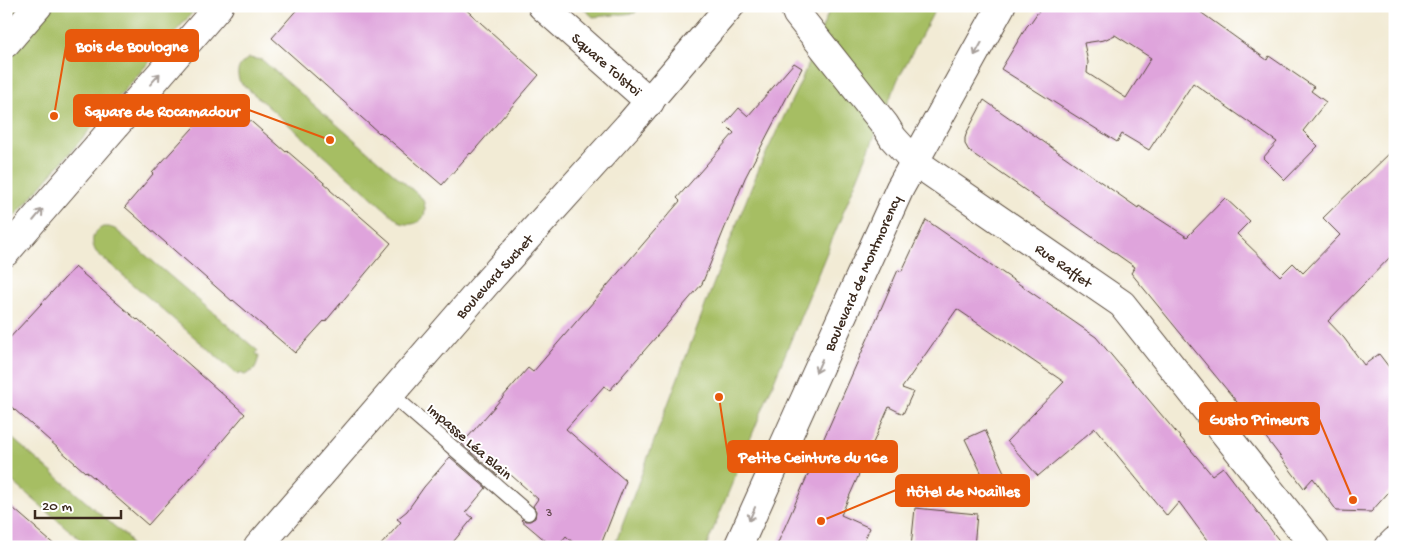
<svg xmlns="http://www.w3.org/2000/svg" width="1401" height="553" font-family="'Gochi Hand',sans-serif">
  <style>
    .green { fill: #a6be63; stroke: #707440 }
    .building { fill: #dfa4dc; fill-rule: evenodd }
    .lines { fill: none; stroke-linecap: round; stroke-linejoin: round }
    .lane-casing { stroke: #564739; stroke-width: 16 }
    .street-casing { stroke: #564739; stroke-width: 30 }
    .secondary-casing { stroke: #564739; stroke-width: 30 }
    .primary-casing { stroke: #564739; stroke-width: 30 }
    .lane { stroke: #fff; stroke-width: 14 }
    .street { stroke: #fff; stroke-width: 28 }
    .secondary { stroke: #fff; stroke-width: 28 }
    .primary { stroke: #fff; stroke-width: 28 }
    .oneway { stroke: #a79f9a }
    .labels { text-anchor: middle; stroke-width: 4; stroke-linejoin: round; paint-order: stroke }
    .number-label { font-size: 12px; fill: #64484e }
    .street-label { font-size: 15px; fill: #3b2a1e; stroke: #fff }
    .leader { fill: none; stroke: #e8590c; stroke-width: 2 }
    .callout-dot { fill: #e8590c; stroke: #fff; stroke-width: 2 }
    .callout { fill: #e8590c; stroke: #e8590c; stroke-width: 2 }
    .callout-label { font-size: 16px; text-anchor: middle; font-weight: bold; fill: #fff }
  </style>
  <rect width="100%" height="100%" fill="#fff"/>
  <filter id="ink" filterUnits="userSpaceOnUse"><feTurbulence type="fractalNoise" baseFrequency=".02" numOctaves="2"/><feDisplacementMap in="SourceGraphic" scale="10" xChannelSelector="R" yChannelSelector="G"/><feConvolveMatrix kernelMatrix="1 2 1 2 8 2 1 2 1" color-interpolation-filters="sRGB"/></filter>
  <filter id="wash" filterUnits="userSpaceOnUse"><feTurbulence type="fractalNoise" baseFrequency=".0096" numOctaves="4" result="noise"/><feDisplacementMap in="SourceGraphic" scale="20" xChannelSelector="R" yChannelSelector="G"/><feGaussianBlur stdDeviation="1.12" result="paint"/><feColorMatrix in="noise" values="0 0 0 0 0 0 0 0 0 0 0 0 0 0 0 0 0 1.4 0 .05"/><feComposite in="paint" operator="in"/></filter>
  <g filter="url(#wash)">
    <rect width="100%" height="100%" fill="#f2ebd5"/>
    <g class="green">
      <path d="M 6,6 L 198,6 L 6,226 Z"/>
      <path d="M 581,6 L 640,6 L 635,13 L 593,17 Z"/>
      <path d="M 831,6 L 937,6 L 898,79 L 706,547 L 614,547 L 727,248 L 760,166 L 801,81 Z"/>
      <path d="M 249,58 L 262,60 L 422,198 C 431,216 419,228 401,223 L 240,82 C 235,71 239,64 249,58 Z"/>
      <path d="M 103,227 L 109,227 L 115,229 L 258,351 L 256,353 L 259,357 L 255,369 L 245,375 L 240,373 L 238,375 L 96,252 C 90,241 92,232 103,227 Z"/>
      <path d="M 6,433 L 128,538 L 131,547 L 89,547 L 6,476 Z"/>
    </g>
    <g id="blocks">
      <g class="building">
        <path d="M 300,6 L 462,6 L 539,75 L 471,154 L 470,153 L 442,185 L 380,132 L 379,133 L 272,38 Z"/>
        <path d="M 1042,6 L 1192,6 L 1267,60 L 1269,56 L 1314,87 L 1311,91 L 1326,102 L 1303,131 L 1318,146 L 1285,180 L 1263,158 L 1277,142 L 1193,83 L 1149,150 L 1122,134 L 1117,142 L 1001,69 L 1027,26 L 1031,22 ZM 1115,35 L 1151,58 L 1126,98 L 1087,73 L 1088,62 L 1084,43 L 1104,40 Z"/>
        <path d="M 794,63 L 802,68 L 745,178 L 702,284 L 610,390 L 604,386 L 566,429 L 626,481 L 600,547 L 578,547 L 566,536 L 557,547 L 553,547 L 521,520 L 522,519 L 526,521 L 530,521 L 535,518 L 536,511 L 533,506 L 538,499 L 503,468 L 497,475 L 462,444 L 528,368 L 533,372 L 680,201 L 677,198 L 734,133 L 725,124 L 739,108 L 748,116 Z"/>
        <path d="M 222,96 L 286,152 L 287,151 L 330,188 L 330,190 L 391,243 L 325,322 L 324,321 L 295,353 L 233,300 L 232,301 L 125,207 L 153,174 L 152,173 Z"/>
        <path d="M 984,100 L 1138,208 L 1139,206 L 1187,237 L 1225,198 L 1250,221 L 1237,234 L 1280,276 L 1293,263 L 1303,273 L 1340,235 L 1323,218 L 1395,148 L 1395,252 L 1328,321 L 1344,338 L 1364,365 L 1379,354 L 1395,375 L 1395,485 L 1371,512 L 1337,511 L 1313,478 L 1304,488 L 1264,435 L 1131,273 L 1135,267 L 969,151 L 965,144 L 965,138 L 967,132 Z"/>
        <path d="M 926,220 L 1096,337 L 1212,475 L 1223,467 L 1284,547 L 1212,547 L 1179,502 L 1167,516 L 1095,428 L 1038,476 L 1007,441 L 1064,382 L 957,309 L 902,388 L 913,392 L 903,414 L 889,407 L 841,515 L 870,528 L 861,547 L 776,547 L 898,270 L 902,271 Z"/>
        <path d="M 75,267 L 137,320 L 138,319 L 245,414 L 217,447 L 218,447 L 148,525 L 86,471 L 85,472 L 6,402 L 6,342 Z"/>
        <path d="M 985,430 L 1012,490 L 994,499 L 965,439 Z"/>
        <path d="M 450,457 L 486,488 L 466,512 L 473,518 L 449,547 L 379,547 L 401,522 L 397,519 L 407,511 L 424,487 Z"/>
        <path d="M 6,502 L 36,528 L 36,529 L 57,547 L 6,547 Z"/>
        <path d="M 915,508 L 977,514 L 974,547 L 911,547 Z"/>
      </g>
    </g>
  </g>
  <g filter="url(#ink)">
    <use href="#blocks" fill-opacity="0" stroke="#564739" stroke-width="1"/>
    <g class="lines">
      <g class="lane-casing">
        <path id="lane" d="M 391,394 L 528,513"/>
      </g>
      <g class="street-casing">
        <g id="street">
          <path d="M 542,6 L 650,102"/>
          <path d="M 794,6 L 797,14 L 885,125 L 893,138 L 914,161 L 1122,304 L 1315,547"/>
          <path d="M 6,43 L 38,6"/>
          <path d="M 6,252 L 219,6"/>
          <path d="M 1389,547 L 1395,541"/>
        </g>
      </g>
      <g class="secondary-casing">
        <path id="secondary" d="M 738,547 L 900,188 L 1001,6"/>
      </g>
      <g class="primary-casing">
        <path id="primary" d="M 258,547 L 490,279 L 628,126 L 730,6"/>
      </g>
      <use href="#lane" class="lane"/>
      <use href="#street" class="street"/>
      <use href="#secondary" class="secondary"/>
      <use href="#primary" class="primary"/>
    </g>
    <defs><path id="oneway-shaft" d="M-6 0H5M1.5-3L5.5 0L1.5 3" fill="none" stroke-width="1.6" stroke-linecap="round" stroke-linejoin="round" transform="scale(1.25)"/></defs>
    <g class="oneway">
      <use href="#oneway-shaft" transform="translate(978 49) rotate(119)"/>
      <use href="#oneway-shaft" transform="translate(155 79) rotate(-49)"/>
      <use href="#oneway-shaft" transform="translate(38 215) rotate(-50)"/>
      <use href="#oneway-shaft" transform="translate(819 366) rotate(114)"/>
      <use href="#oneway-shaft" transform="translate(752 514) rotate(114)"/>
    </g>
  </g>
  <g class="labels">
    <g class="number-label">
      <text x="549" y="516">3</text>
    </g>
    <g class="street-label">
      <text transform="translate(607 64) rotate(41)" y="5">Square Tolstoï</text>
      <text transform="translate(1064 265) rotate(35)" y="5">Rue Raffet</text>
      <text transform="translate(862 273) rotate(-66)" y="5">Boulevard de Montmorency</text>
      <text transform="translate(494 276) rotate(-48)" y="5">Boulevard Suchet</text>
      <text transform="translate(470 441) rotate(41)" y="5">Impasse Léa Blain</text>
    </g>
  </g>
  <path class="leader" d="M54 116L66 46M330 140L249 110M1353 500L1319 419M719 397L728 456M821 521L896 490"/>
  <g class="callout-dot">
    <circle cx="54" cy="116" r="5"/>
    <circle cx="330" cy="140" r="5"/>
    <circle cx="1353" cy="500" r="5"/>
    <circle cx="719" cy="397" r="5"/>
    <circle cx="821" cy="521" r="5"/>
  </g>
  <g class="callout">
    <rect x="66" y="30" width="132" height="31" rx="5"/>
    <rect x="74" y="95" width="175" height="31" rx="5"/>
    <rect x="1200" y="403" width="119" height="31" rx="5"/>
    <rect x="728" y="441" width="169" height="31" rx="5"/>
    <rect x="896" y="475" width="133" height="31" rx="5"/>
  </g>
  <g class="callout-label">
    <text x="132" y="51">Bois de Boulogne</text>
    <text x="162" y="116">Square de Rocamadour</text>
    <text x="1259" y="424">Gusto Primeurs</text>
    <text x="813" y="462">Petite Ceinture du 16e</text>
    <text x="963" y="496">Hôtel de Noailles</text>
  </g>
  <rect width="1401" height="553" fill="none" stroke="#fff" stroke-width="25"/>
  <path d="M35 510v8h86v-8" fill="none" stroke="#3b2a1e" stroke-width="2.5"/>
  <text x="42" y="510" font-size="15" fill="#3b2a1e" stroke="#ffffff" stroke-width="4" paint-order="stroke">20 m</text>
</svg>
